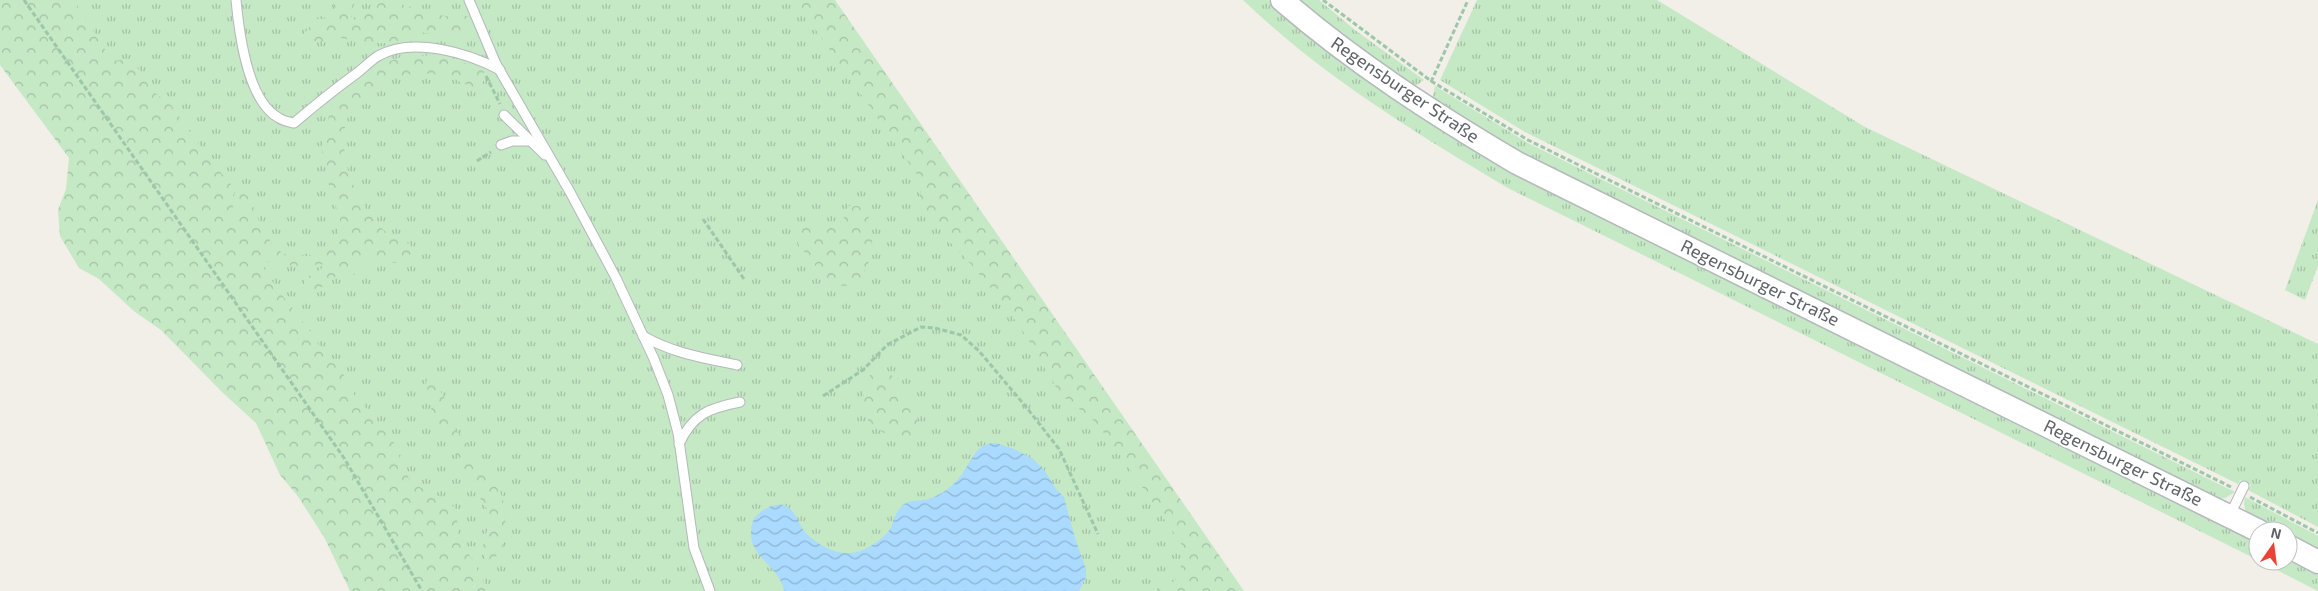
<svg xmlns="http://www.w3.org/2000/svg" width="2318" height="591" font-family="'Exo 2',sans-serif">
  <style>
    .grass { fill: url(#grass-tufts) }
    .forest { fill: url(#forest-crowns) }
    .water { fill: url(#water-waves) }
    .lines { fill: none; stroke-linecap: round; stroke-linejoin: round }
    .service-casing { stroke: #b5b8bc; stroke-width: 11 }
    .tertiary-casing { stroke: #b5b8bc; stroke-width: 25 }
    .path { stroke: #9cc7a9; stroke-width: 3; stroke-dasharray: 5 2.5; stroke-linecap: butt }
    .service { stroke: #fff; stroke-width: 9 }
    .tertiary { stroke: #fff; stroke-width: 22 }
    .labels { text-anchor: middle; stroke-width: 4; stroke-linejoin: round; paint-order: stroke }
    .street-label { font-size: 18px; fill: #5f6368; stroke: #fff }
  </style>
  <defs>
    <pattern id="grass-tufts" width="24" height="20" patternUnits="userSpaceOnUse" patternTransform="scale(1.25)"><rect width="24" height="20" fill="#c5e8c5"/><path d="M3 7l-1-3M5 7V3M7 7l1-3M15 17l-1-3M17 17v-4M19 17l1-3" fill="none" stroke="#a3c0a4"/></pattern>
    <pattern id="forest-crowns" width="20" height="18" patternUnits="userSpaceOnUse" patternTransform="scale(1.25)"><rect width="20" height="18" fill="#c5e8c5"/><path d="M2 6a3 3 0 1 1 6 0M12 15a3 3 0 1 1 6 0" fill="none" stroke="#a3c0a4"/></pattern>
    <pattern id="water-waves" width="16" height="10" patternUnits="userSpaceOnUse" patternTransform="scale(1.25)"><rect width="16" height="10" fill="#aadaff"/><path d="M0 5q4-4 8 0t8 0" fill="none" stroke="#8eb4d2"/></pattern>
  </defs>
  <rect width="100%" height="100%" fill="#f1efe8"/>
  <g class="grass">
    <path d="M 9,0 L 817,0 L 1232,591 L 416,591 Z"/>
    <path d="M 1243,0 L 1268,0 C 1325,52 1388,97 1453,137 L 2258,541 L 2258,560 L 1508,188 C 1414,132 1322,76 1243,0 Z"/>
    <path d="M 1295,0 L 1319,0 L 1355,30 L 1424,80 L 1417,85 L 1410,87 Z"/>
    <path d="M 1477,0 L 1657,0 L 1865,127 L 2318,344 L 2318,527 L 2248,490 L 2251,485 L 2240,480 L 2238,484 L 1525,132 L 1440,80 Z"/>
    <path d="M 1435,86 L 1528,143 L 2235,492 L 2225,498 L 2218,499 L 1568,179 L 1434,103 L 1433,96 Z"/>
    <path d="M 2318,200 L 2318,266 L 2305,300 L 2285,290 Z"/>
    <path d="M 2245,497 L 2318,536 L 2318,553 L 2288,536 L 2288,531 L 2279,531 L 2246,513 L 2244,504 Z"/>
    <path d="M 2288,558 L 2318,574 L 2318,591 L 2259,561 L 2288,561 Z"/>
  </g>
  <g class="forest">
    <path d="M 0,0 L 74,0 L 112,61 L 129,59 L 141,72 L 151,90 L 171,105 L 210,160 L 233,187 L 233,208 L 237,216 L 234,194 L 238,189 L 250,198 L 262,229 L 275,248 L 284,254 L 307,256 L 321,254 L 333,246 L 340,228 L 340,219 L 328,182 L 327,167 L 321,148 L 331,107 L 350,83 L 367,70 L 401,57 L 434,55 L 461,61 L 471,66 L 484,68 L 484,79 L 479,92 C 467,85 455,78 441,75 C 399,67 345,89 344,137 C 343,160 351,183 362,203 C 373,222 388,238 410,244 L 413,251 L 402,264 L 380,260 L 358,263 L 354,275 C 331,270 333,284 317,289 C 314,291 308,290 305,290 L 304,279 L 329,264 L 292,266 L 279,259 L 261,264 L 279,291 L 315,338 L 322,351 L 340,368 L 356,398 L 372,414 L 396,446 L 402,465 L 412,484 L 434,493 L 454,507 L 457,518 L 459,543 L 477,564 L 487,591 L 350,591 L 324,537 L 297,495 L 280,475 L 256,423 L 223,393 L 161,330 L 135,312 L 99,279 L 79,268 L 60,236 L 58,210 L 66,189 L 69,158 L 0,65 Z"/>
    <path d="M 332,0 L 352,0 L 355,2 L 350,15 L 357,22 C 365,16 372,5 381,3 C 399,0 428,14 445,16 C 458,17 470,15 484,17 L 481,30 L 475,37 L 443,34 L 436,35 L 420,32 L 392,43 L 369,43 L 341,38 L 327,41 L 299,41 L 315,19 L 338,18 Z"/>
    <path d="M 795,0 L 835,0 L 1244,591 L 1157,591 L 1157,585 L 1175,581 C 1182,569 1183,558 1182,545 L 1109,439 L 1092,419 L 1060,394 L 1026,336 L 1000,299 L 969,262 L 946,238 L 934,220 L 914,210 L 922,189 L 920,179 Z"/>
    <path d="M 849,206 L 861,206 L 869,212 L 868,228 L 873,238 L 868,264 L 861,277 L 847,286 L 831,285 L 798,244 L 797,232 L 812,221 L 830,226 L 843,220 Z"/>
    <path d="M 433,368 L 440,390 L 447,403 L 445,415 L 453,428 L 465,438 L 469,452 L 494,482 L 501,494 L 506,511 L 504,543 L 501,551 L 493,560 L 485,559 C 480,544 486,533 492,519 C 486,503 470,488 468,472 L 461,467 L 457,454 L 443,437 L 432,412 L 426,382 Z"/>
    <path d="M 884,371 L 898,379 C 900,404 923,404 918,436 C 901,439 875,435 866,417 C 861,409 863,399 864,390 C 865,384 866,377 873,373 C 876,372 881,371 884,371 Z"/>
  </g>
  <path class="water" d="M 996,443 L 1014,449 L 1033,459 L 1045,471 L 1056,489 L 1064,497 L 1075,538 L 1086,569 L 1086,577 L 1079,591 L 784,591 C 779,562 740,556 754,518 C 765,507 782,497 793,512 C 798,518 800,526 805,532 C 819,547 843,559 863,550 C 872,546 882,539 888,532 C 895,523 893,511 906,503 C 911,500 919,501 925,500 C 938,497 951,488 959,478 C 971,464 975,442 996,443 Z"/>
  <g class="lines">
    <g class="service-casing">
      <g id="service">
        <path d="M 236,0 C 239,32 247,101 279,118 C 283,121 289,122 294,123 C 314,106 335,89 357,73 C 364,68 370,61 378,56 C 412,36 468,53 500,70"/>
        <path d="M 469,0 L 496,64 L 570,192 L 616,278 L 654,359 L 668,395 L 678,433 L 694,548 L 710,591"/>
        <path d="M 504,115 L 545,155"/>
        <path d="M 501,145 L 512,141 L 530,141"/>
        <path d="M 643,336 C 672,353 704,358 737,365"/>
        <path d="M 679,444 C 693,414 709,408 740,402"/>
        <path d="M 2230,515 L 2244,486"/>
      </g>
    </g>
    <g class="tertiary-casing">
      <g id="tertiary">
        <path d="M 1282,0 C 1355,63 1434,114 1517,163 L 2259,531"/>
        <path d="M 2288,546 L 2318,562"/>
      </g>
    </g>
    <g class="path">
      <path d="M 24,0 L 344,458 L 422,591"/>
      <path d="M 1323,0 L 1431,81 L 1528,140 L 2231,487"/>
      <path d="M 486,76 L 500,104"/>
      <path d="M 1431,82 L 1468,0"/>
      <path d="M 477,161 L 491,152"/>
      <path d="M 703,219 L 744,279"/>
      <path d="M 823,396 L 863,370 L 887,345 L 921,327 L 935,328 L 961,335 L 979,351 L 1027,408 L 1059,449 L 1098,534"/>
      <path d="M 2250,497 L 2318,533"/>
    </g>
    <use href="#service" class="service"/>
    <use href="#tertiary" class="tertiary"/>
  </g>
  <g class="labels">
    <g class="street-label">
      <text transform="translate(1405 90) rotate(34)" y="6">Regensburger Straße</text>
      <text transform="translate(1760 283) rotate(26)" y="6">Regensburger Straße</text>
      <text transform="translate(2123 463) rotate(26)" y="6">Regensburger Straße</text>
    </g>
  </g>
  <g transform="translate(2273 546) rotate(14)"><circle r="24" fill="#ffffff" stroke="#bfc1c3"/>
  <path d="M0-4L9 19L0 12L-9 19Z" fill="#ea4335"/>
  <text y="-8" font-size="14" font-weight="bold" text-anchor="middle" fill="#5f6368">N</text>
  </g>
</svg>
